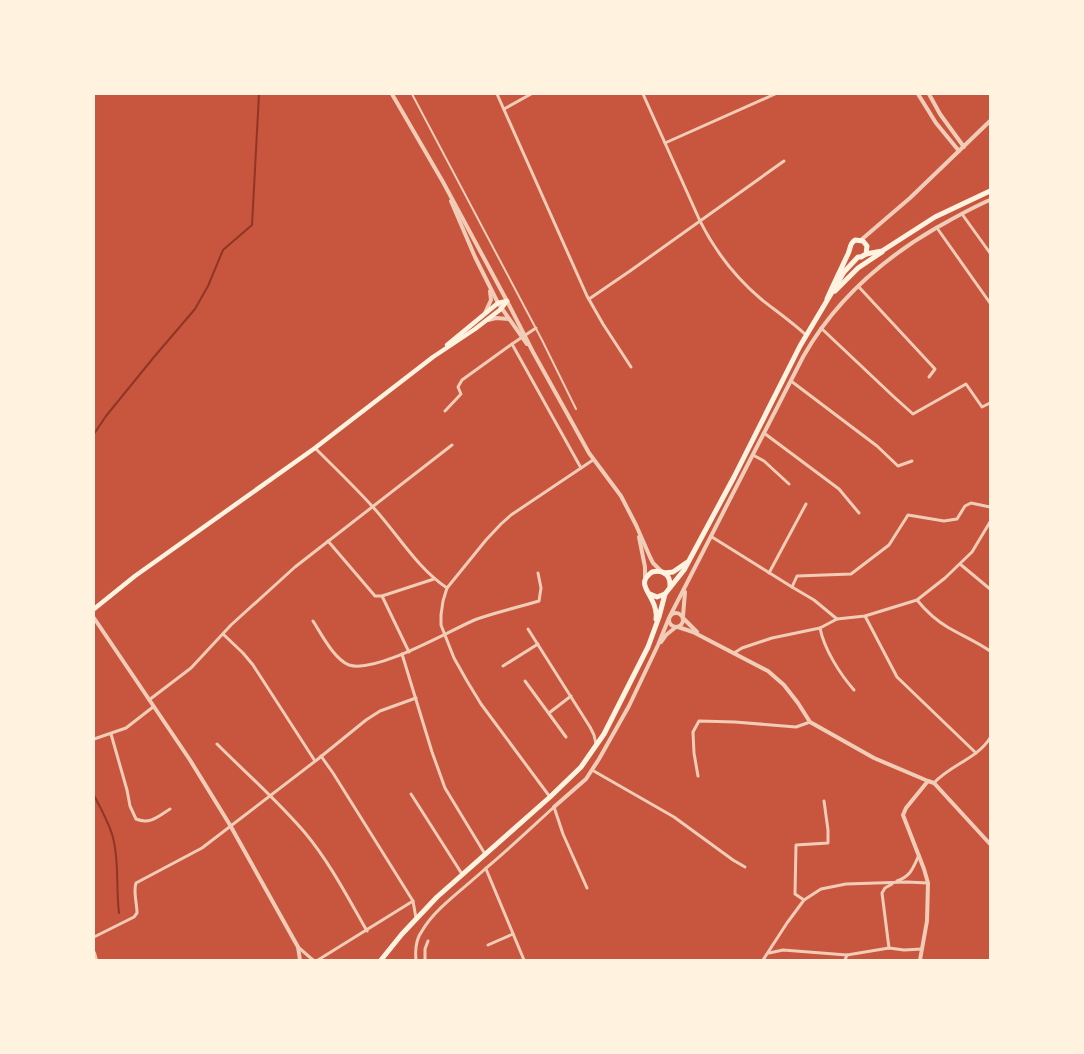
<svg xmlns="http://www.w3.org/2000/svg" width="1084" height="1054" font-family="'PT Sans',sans-serif">
  <style>
    .lines { fill: none; stroke-linecap: round; stroke-linejoin: round }
    .stream { stroke: #8f3625; stroke-width: 2 }
    .service { stroke: #f1ccb7; stroke-width: 2 }
    .minor { stroke: #f1ccb7; stroke-width: 3 }
    .tertiary { stroke: #f1ccb7; stroke-width: 4 }
    .secondary { stroke: #fff3e0; stroke-width: 4.5 }
    .trunk { stroke: #fff3e0; stroke-width: 5 }
  </style>
  <rect width="100%" height="100%" fill="#c8553d"/>
  <g class="lines">
    <g class="stream">
      <path d="M 94,434 L 106,416 L 154,357 L 195,309 L 208,286 L 223,250 L 252,225 L 259,94"/>
      <path d="M 94,795 C 101,810 111,825 114,842 C 119,865 116,890 119,913"/>
    </g>
    <path class="service" d="M 412,94 L 542,340 L 576,409"/>
    <g class="minor">
      <path d="M 497,94 L 587,296 L 603,324 L 631,367"/>
      <path d="M 643,94 L 700,221 C 715,251 735,277 761,299 C 776,311 792,322 806,335"/>
      <path d="M 504,109 L 531,94"/>
      <path d="M 665,143 L 775,94"/>
      <path d="M 962,214 L 990,253"/>
      <path d="M 937,228 L 990,303"/>
      <path d="M 858,286 L 935,369 L 929,377"/>
      <path d="M 589,299 L 630,271 L 784,161"/>
      <path d="M 821,328 L 893,396 L 913,414 L 966,384 L 982,407 L 990,403"/>
      <path d="M 512,344 L 581,468"/>
      <path d="M 791,381 L 877,446 L 898,466 L 912,461"/>
      <path d="M 445,411 L 461,394 L 458,387 L 462,380 L 512,344 L 536,328"/>
      <path d="M 764,433 L 839,489 L 859,513"/>
      <path d="M 315,448 C 334,467 354,486 372,506 C 397,533 416,567 447,588"/>
      <path d="M 753,455 L 764,461 L 789,484"/>
      <path d="M 712,537 L 792,587"/>
      <path d="M 328,541 L 375,596 L 382,596 L 434,579"/>
      <path d="M 960,564 L 990,589"/>
      <path d="M 769,573 L 806,504"/>
      <path d="M 382,596 L 409,652"/>
      <path d="M 917,600 C 925,610 937,621 949,628 C 963,636 977,642 990,651"/>
      <path d="M 865,616 L 897,677 L 976,753"/>
      <path d="M 837,619 L 814,600 L 792,587 L 797,576 L 851,574 L 889,545 L 908,515 L 944,521 L 957,519 L 965,506 L 971,503 L 990,507"/>
      <path d="M 313,621 C 322,635 334,659 349,665 C 376,674 450,630 477,619 C 497,612 519,607 539,601 L 541,588 L 538,573"/>
      <path d="M 820,628 C 824,649 840,674 854,690"/>
      <path d="M 528,629 L 590,727 L 594,735 L 596,744"/>
      <path d="M 223,634 L 243,653 L 253,665 L 315,761"/>
      <path d="M 734,653 L 742,648 L 772,638 L 820,628 L 837,619 L 865,616 L 917,600 L 945,578 L 972,552 L 990,522"/>
      <path d="M 402,654 L 432,752 L 445,788 L 485,854"/>
      <path d="M 503,666 L 538,644"/>
      <path d="M 525,681 L 566,737"/>
      <path d="M 149,700 L 191,668 L 231,625 L 295,567 L 322,546 L 452,445"/>
      <path d="M 549,713 L 571,696"/>
      <path d="M 111,734 L 127,790 L 130,806 L 136,819 C 150,825 159,816 170,809"/>
      <path d="M 94,739 L 126,728 L 153,707"/>
      <path d="M 217,744 C 247,774 279,802 306,834 C 330,863 348,898 367,931"/>
      <path d="M 321,756 L 333,773 L 413,901 L 416,918"/>
      <path d="M 592,770 L 674,817 L 733,860 L 745,867"/>
      <path d="M 698,776 L 694,753 L 693,732 L 699,721 L 735,722 L 796,727 L 810,722"/>
      <path d="M 934,783 C 950,765 977,759 990,738"/>
      <path d="M 411,794 L 462,874"/>
      <path d="M 550,797 L 481,704 L 467,681 L 454,658 L 441,625 L 441,615 L 443,601 L 447,588 L 486,540 L 501,524 L 511,515 L 593,460"/>
      <path d="M 486,869 L 524,960"/>
      <path d="M 897,881 C 911,876 913,868 919,855"/>
      <path d="M 804,900 L 795,894 L 796,845 L 828,843 L 828,830 L 824,801"/>
      <path d="M 94,937 L 134,917 L 137,913 C 137,903 133,892 136,883 L 202,848 L 318,759 L 366,720 L 380,711 L 416,698"/>
      <path d="M 488,945 L 513,934"/>
      <path d="M 298,947 L 313,960"/>
      <path d="M 889,948 L 882,893 L 885,888 L 892,884"/>
      <path d="M 769,953 L 783,950 L 847,955 L 889,948 L 904,950 L 922,949"/>
      <path d="M 318,960 L 413,901"/>
      <path d="M 416,960 C 415,950 416,939 422,931 C 435,908 466,887 485,869 C 509,849 531,828 554,807 L 563,834 L 587,888"/>
      <path d="M 425,960 L 425,949 L 428,941"/>
      <path d="M 763,960 L 787,923 L 804,900 L 821,889 L 846,884 L 907,882 L 928,883"/>
      <path d="M 845,960 L 847,955"/>
    </g>
    <g class="tertiary">
      <path d="M 392,94 L 443,182 L 507,301 L 533,352 L 589,453 L 621,496 L 636,525 L 650,557 L 653,563 L 661,571"/>
      <path d="M 918,94 L 936,123 L 959,151"/>
      <path d="M 929,94 L 940,114 L 964,147"/>
      <path d="M 451,201 L 475,257 L 498,303 L 527,344"/>
      <path d="M 861,240 L 910,198 L 990,121"/>
      <path d="M 485,313 L 491,300 L 490,291"/>
      <path d="M 488,320 L 496,318 L 509,319"/>
      <path d="M 639,537 L 645,567 L 645,580"/>
      <circle cx="676" cy="620" r="7"/>
      <path d="M 670,616 L 803,357 C 834,302 881,260 936,228 C 954,218 971,208 990,200"/>
      <path d="M 683,616 L 685,592"/>
      <path d="M 94,618 L 190,760 L 230,825 L 298,947 L 300,960"/>
      <path d="M 683,618 L 697,632"/>
      <path d="M 678,627 L 693,632 L 768,671 L 784,685 L 798,703 L 810,722 L 874,758 L 928,781 L 934,783 L 990,844"/>
      <path d="M 661,642 L 666,635 L 676,627"/>
      <path d="M 554,807 L 586,779 L 599,759 L 629,706 L 658,645 L 669,618"/>
      <path d="M 94,953 L 96,960"/>
      <path d="M 920,960 L 927,921 L 928,883 L 924,869 L 903,815 L 906,808 L 928,781"/>
    </g>
    <g class="secondary">
      <path d="M 447,345 L 498,303 L 507,301"/>
      <path d="M 94,609 L 135,576 L 315,448 L 433,357 L 475,329 L 501,309 L 507,301"/>
    </g>
    <g class="trunk">
      <path d="M 866,254 L 882,251 L 935,217 L 990,191"/>
      <path d="M 835,291 L 858,268 L 882,252"/>
      <path d="M 664,573 L 673,572 L 686,563"/>
      <path d="M 650,594 L 657,597 L 665,594 L 684,570 L 734,477 L 800,346 L 844,272 L 858,257 L 861,257 L 866,254 L 867,246 L 863,241 L 855,240 C 849,244 851,248 848,254 C 841,269 834,283 827,299"/>
      <path d="M 656,619 C 657,612 655,606 652,600 C 647,589 638,582 652,572 C 663,569 671,575 670,587"/>
      <path d="M 381,960 L 402,934 L 437,897 L 550,797 L 581,767 L 604,734 L 648,647 L 659,617 L 665,594"/>
    </g>
  </g>
  <rect width="1084" height="1054" fill="none" stroke="#fff3e0" stroke-width="190"/>
</svg>
